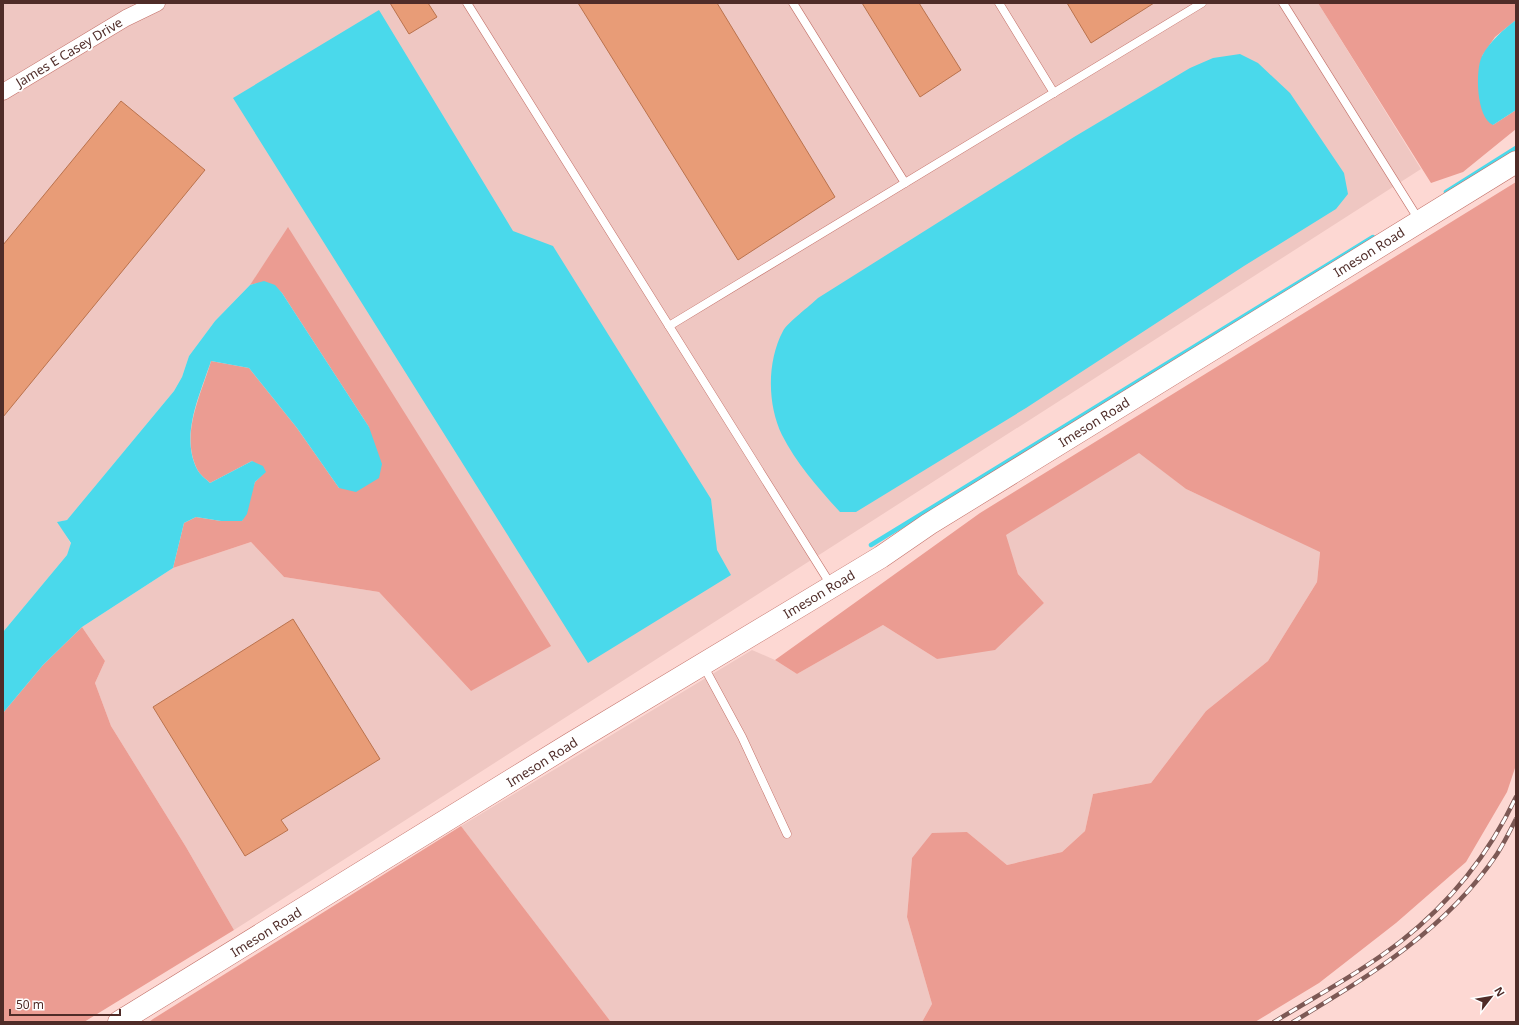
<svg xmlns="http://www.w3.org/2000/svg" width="1519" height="1025" font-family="'Noto Sans',sans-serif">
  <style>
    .built { fill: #efc7c2 }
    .green { fill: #eb9c92 }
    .water { fill: #4ad9eb }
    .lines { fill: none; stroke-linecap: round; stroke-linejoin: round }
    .stream { stroke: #4ad9eb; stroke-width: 4.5 }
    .building { fill: #e89c77; stroke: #ba724d }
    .lane-casing { stroke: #c37169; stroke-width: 9 }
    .street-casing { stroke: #c37169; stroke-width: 17 }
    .secondary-casing { stroke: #c37169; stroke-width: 23 }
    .lane { stroke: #fff; stroke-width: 8 }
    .street { stroke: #fff; stroke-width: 16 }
    .secondary { stroke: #fff; stroke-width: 22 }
    .rail-casing { stroke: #7d5955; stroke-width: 4.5 }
    .rail { stroke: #fff; stroke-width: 3; stroke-dasharray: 9; stroke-linecap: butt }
    .labels { text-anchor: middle; stroke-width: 3.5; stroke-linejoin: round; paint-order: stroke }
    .street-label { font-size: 13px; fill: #4f2c28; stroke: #fff }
  </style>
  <rect width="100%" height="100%" fill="#fdd8d3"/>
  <g class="built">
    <path d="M 3,3 L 1318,3 L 1421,169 L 234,930 L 186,847 L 111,726 L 95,683 L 105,661 L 82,627 L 173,568 L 251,542 L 284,577 L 379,592 L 471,691 L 289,228 L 250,285 L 215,321 L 189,356 L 182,377 L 174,391 L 67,520 L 58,522 L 71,544 L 67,555 L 3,632 Z"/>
    <path d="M 1139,452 L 1186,489 L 1320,551 L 1317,582 L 1268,661 L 1206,711 L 1151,783 L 1093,794 L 1085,831 L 1062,852 L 1007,865 L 967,832 L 912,858 L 907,917 L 932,1004 L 922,1022 L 611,1022 L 461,826 L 752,650 L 775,660 L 797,674 L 883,625 L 937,659 L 1044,603 L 1018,574 L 1005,535 Z"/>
  </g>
  <g class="green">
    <path d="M 1318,3 L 1516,3 L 1516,20 L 1495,37 L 1482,56 L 1493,125 L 1516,110 L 1516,129 L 1463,172 L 1431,183 Z"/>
    <path d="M 1516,182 L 1516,765 L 1507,792 L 1466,862 L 1396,923 L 1319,983 L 1255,1022 L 922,1022 L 932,1004 L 907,917 L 912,858 L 932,833 L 967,832 L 1007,865 L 1062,852 L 1085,831 L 1093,794 L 1151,783 L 1206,711 L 1268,661 L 1317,582 L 1320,552 L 1186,489 L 1139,453 L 1006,535 L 1018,574 L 1044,603 L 995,650 L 937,659 L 883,625 L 797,674 L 775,660 L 980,513 Z"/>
    <path d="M 288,227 L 551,646 L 471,691 L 379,592 L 284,577 L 251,542 L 173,568 L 184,523 L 196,517 L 221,521 L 242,521 L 255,482 L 265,472 L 252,461 L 210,483 C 206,479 199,474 197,469 C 180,434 201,395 211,361 L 249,368 L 297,428 L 339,488 L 369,427 L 282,293 C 271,282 264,281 250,285 Z"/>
    <path d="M 82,627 L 105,661 L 95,683 L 111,726 L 186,847 L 234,930 L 84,1022 L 3,1022 L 3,713 L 43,665 Z"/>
    <path d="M 461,826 L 611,1022 L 149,1022 L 153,1019 Z"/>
  </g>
  <g class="water">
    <path d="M 379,10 L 513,231 L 553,246 L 711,499 L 717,550 L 731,575 L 588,663 L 233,98 Z"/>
    <path d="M 1516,20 L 1516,110 L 1493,125 C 1476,118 1475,70 1482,56 C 1490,41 1503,30 1516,20 Z"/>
    <path d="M 1240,54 L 1258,63 L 1290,93 L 1344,173 L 1348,194 L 1336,209 L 1244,266 L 1026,408 L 856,512 L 840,512 C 819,489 796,463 782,435 C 767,404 767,361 783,331 C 788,322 810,306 818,298 L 1074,137 L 1190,68 L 1213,58 Z"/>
    <path d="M 264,281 L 275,285 L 282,293 L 369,427 L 382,464 L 379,478 L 356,492 L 339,488 L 297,428 L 249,368 L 211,361 C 200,395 180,435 197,469 C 199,474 206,479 210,483 L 252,461 L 263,466 L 266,472 L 255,482 L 247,514 L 242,521 L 221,521 L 196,517 L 184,523 L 173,568 L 82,627 L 43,665 L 3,713 L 3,632 L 67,555 L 71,543 L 57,522 L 67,520 L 174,391 L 182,377 L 189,356 L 215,321 L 250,285 Z"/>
  </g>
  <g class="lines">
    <g class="stream">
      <path d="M 1446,192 L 1516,148"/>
      <path d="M 871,545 L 1373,237"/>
    </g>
  </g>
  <g class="building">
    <path d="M 390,3 L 428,3 L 437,17 L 409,34 Z"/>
    <path d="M 578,3 L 717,3 L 835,197 L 738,260 Z"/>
    <path d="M 862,3 L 919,3 L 961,70 L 920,97 Z"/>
    <path d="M 1067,3 L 1154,3 L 1091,43 Z"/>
    <path d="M 121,101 L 205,170 L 3,417 L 3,245 Z"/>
    <path d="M 293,619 L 380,759 L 281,820 L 288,830 L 245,856 L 153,707 Z"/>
  </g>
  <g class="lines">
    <g class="lane-casing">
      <g id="lane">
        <path d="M 467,3 L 831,585"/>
        <path d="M 793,3 L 905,183"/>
        <path d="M 999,3 L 1054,93"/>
        <path d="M 1283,3 L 1419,220"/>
        <path d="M 669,326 L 1202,3"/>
        <path d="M 703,665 L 742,737 L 787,834"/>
      </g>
    </g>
    <g class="street-casing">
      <path id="street" d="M 3,92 L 126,18 L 157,3"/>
    </g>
    <g class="secondary-casing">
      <path id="secondary" d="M 119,1022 L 570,744 L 881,557 L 929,524 L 1516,162"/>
    </g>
    <use href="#lane" class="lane"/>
    <use href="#street" class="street"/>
    <use href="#secondary" class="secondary"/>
    <g class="rail-casing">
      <g id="rail">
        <path d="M 1274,1022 C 1316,996 1361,972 1400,942 C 1450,903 1489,854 1516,797"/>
        <path d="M 1293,1022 C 1369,976 1446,930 1497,854 C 1504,843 1510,831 1516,819"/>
      </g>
    </g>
    <use href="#rail" class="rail"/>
  </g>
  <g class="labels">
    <g class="street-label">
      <text transform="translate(69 52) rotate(-31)" y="5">James E Casey Drive</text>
      <text transform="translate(1369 252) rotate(-32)" y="5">Imeson Road</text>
      <text transform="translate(1094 422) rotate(-32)" y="5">Imeson Road</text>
      <text transform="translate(819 594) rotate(-31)" y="5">Imeson Road</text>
      <text transform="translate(542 762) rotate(-32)" y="5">Imeson Road</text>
      <text transform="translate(266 932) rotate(-32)" y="5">Imeson Road</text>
    </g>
  </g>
  <rect width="1519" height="1025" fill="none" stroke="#4f2c28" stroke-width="8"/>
  <g transform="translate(1491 997) rotate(59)" stroke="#ffffff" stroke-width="3" paint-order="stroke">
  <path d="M0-3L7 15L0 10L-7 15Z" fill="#4f2c28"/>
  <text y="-6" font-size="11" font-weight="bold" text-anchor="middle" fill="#4f2c28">N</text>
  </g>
  <path d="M10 1009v6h110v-6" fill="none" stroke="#4f2c28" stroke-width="2"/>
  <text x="16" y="1009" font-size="12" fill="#4f2c28" stroke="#ffffff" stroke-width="3" paint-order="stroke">50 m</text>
</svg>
